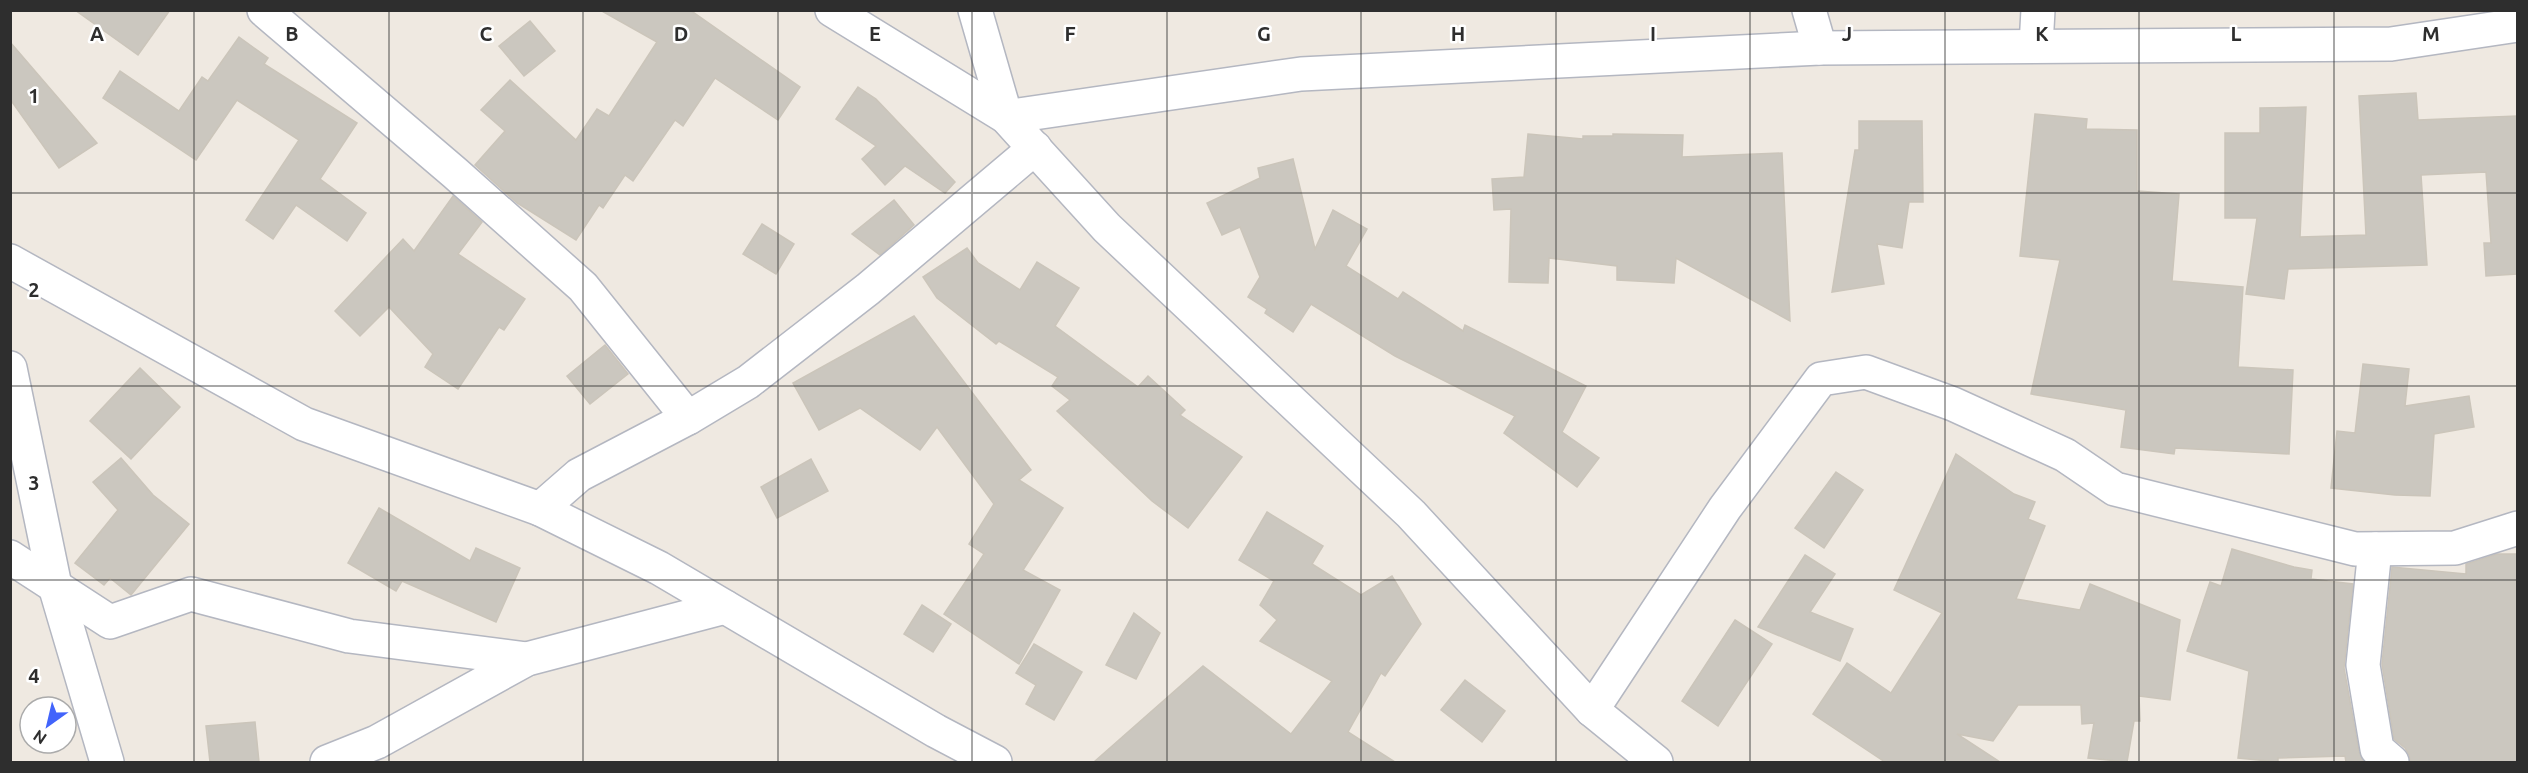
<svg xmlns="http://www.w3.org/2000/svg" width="2528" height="773" font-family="Ubuntu,sans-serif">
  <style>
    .building { fill: #cbc7bf; stroke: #cbc5ba; stroke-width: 1.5 }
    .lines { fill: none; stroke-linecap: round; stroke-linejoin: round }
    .minor-casing { stroke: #b4b7c1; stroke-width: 36 }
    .minor { stroke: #fff; stroke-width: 33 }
    .grid { fill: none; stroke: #2e2e2e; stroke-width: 1.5; stroke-opacity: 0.55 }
    .grid-label { font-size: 20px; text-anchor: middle; font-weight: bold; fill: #2e2e2e; stroke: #fff; stroke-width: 5; stroke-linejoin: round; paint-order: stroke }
  </style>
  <rect width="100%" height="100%" fill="#efe9e1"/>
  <g class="building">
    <path d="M 75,10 L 170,10 L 138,55 Z"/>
    <path d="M 600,10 L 690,10 L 800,87 L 778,120 L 715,78 L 683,126 L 675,120 L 633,181 L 625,175 L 603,208 L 599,205 L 576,240 L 517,203 L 475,165 L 505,131 L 481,110 L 510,80 L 576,140 L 597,109 L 609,116 L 657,42 Z"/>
    <path d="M 530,21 L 555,51 L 524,76 L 499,46 Z"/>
    <path d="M 239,37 L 268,58 L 264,64 L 357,123 L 320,179 L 366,213 L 347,241 L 296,205 L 273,239 L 246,220 L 299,140 L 237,100 L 196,160 L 103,98 L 120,71 L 179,111 L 202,77 L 208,81 Z"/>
    <path d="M 10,42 L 97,143 L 59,168 L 10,99 Z"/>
    <path d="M 858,87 L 876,99 L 955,182 L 945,193 L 905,166 L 885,185 L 862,159 L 876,146 L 836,119 Z"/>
    <path d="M 2416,93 L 2418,120 L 2517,116 L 2517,274 L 2486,276 L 2484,243 L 2491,243 L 2486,172 L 2421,175 L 2427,265 L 2288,269 L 2284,299 L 2246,294 L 2257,218 L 2225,218 L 2225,133 L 2260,133 L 2260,108 L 2306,107 L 2300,237 L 2366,235 L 2359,96 Z"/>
    <path d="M 2035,114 L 2087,119 L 2086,129 L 2137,130 L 2137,191 L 2179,194 L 2172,281 L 2243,287 L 2238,367 L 2293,370 L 2289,454 L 2175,448 L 2174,454 L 2121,447 L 2126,410 L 2031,394 L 2060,260 L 2020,256 Z"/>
    <path d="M 1859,121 L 1922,121 L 1923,202 L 1909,202 L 1902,248 L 1877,244 L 1884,284 L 1832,292 L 1855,150 L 1859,150 Z"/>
    <path d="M 1528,134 L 1583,139 L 1583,136 L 1613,136 L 1613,134 L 1683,135 L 1682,157 L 1782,153 L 1790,321 L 1676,258 L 1674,283 L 1617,280 L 1617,266 L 1549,258 L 1548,283 L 1509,282 L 1511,209 L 1494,210 L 1492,179 L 1524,177 Z"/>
    <path d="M 1293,159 L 1315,249 L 1333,210 L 1367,229 L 1346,266 L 1398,299 L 1403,292 L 1463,331 L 1465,325 L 1586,386 L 1562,432 L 1599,458 L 1577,487 L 1504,433 L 1515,416 L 1395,356 L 1311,304 L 1293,332 L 1265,313 L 1267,309 L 1248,297 L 1260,277 L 1240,227 L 1222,235 L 1207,203 L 1260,178 L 1258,168 Z"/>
    <path d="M 453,196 L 482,222 L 458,254 L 525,299 L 504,330 L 499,327 L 458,389 L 425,367 L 433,354 L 389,307 L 360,336 L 335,311 L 403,239 L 414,251 Z"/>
    <path d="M 894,200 L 914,225 L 880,255 L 852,234 Z"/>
    <path d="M 762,224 L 794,244 L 776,274 L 743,254 Z"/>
    <path d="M 967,248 L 978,263 L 1020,290 L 1037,262 L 1079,288 L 1055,326 L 1138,387 L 1148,376 L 1185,410 L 1180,415 L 1242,457 L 1188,528 L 1152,501 L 1057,411 L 1070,400 L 1052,386 L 1058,377 L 999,341 L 996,344 L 937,298 L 923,277 Z"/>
    <path d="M 914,316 L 1031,470 L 1019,480 L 1063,508 L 1023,570 L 1060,590 L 1019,664 L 944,614 L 984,554 L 969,544 L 994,504 L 937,427 L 920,450 L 860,408 L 819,430 L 793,383 Z"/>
    <path d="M 605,345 L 628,374 L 590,404 L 567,376 Z"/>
    <path d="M 2363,364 L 2409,369 L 2405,406 L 2469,396 L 2474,427 L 2434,434 L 2430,496 L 2395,495 L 2331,488 L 2337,431 L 2355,433 Z"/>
    <path d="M 140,368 L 180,407 L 131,459 L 90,421 Z"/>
    <path d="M 1956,454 L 2014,494 L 2035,502 L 2028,519 L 2045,526 L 2016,599 L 2080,610 L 2090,584 L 2180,620 L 2170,700 L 2139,696 L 2140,721 L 2134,721 L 2127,762 L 2088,758 L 2094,723 L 2082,724 L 2081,705 L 2018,705 L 1993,741 L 1957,734 L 2000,762 L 1885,762 L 1813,714 L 1847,663 L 1891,693 L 1942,613 L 1894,590 Z"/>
    <path d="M 121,458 L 153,495 L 189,524 L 131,595 L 110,578 L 104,585 L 75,563 L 118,510 L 93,482 Z"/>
    <path d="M 811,459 L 828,491 L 777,518 L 761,487 Z"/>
    <path d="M 1836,472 L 1863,490 L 1824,548 L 1795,528 Z"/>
    <path d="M 379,508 L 470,561 L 476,548 L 520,568 L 496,622 L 402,581 L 396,591 L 348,563 Z"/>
    <path d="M 1267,512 L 1323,546 L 1312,564 L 1361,595 L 1392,576 L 1421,624 L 1385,676 L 1381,673 L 1348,732 L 1395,762 L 1094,762 L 1203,666 L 1291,734 L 1332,681 L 1260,641 L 1277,620 L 1260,605 L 1274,581 L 1239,560 Z"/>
    <path d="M 2232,549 L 2294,567 L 2312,570 L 2311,579 L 2353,584 L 2344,668 L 2359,752 L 2364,762 L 2346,762 L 2345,756 L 2278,758 L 2278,762 L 2238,758 L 2249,671 L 2187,651 L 2210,582 L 2221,586 Z"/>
    <path d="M 2497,554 L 2517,554 L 2517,762 L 2410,762 L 2409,755 L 2405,748 L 2394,739 L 2382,664 L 2392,567 L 2466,574 L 2466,564 Z"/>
    <path d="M 1805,555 L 1835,574 L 1810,612 L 1853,629 L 1840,661 L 1758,627 Z"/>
    <path d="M 922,605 L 951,624 L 933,652 L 904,634 Z"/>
    <path d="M 1134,613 L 1160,633 L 1136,679 L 1106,665 Z"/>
    <path d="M 1735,620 L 1772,644 L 1718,726 L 1682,701 Z"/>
    <path d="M 1034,644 L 1082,672 L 1054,720 L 1026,704 L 1036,685 L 1016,673 Z"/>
    <path d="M 1465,680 L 1505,711 L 1482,742 L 1441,710 Z"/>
    <path d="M 255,722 L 259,762 L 210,762 L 206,726 Z"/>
  </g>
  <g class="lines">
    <g class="minor-casing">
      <g id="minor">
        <path d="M 264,10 L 455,173 L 583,287 L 688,418"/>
        <path d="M 832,10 L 1006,117 L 1107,228 L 1411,514 L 1592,710 L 1656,762"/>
        <path d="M 975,10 L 1006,117 L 1301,74 L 1820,48 L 2391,44 L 2518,25"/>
        <path d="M 1809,10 L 1820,48"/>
        <path d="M 2036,46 L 2038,10"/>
        <path d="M 10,261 L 304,424 L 540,509"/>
        <path d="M 10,368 L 55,586 L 107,762"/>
        <path d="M 2375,549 L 2363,665 L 2377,749 L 2392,762"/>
        <path d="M 10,557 L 110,622 L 191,594 L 349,636 L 527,659"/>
        <path d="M 1592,710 L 1725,508 L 1821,379 L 1866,372 L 1953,404 L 2065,455 L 2115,489 L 2355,549 L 2455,548 L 2518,528"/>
        <path d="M 327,762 L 377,742 L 527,659 L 725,607"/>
        <path d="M 995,762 L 936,731 L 659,568 L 540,509 L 579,475 L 688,418 L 748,382 L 868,289 L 1035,148"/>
      </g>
    </g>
    <use href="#minor" class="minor"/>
  </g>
  <path class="grid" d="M 194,10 L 194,762M 389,10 L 389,762M 583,10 L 583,762M 778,10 L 778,762M 972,10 L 972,762M 1167,10 L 1167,762M 1361,10 L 1361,762M 1556,10 L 1556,762M 1750,10 L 1750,762M 1945,10 L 1945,762M 2139,10 L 2139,762M 2334,10 L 2334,762M 10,193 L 2518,193M 10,386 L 2518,386M 10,580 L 2518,580"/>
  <g class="grid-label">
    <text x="97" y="41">A</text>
    <text x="292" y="41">B</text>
    <text x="486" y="41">C</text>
    <text x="681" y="41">D</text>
    <text x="875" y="41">E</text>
    <text x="1070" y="41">F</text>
    <text x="1264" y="41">G</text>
    <text x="1458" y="41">H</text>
    <text x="1653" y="41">I</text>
    <text x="1847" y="41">J</text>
    <text x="2042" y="41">K</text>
    <text x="2236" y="41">L</text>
    <text x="2431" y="41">M</text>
    <text x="34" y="103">1</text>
    <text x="34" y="297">2</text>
    <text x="34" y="490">3</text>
    <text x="34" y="683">4</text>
  </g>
  <rect width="2528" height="773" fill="none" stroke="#2e2e2e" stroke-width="24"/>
  <g transform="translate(48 725) rotate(214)"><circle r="28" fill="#ffffff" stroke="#ababab" stroke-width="1.5"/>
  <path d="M0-4.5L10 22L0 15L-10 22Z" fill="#4264fb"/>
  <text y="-9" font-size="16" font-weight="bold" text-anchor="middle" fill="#2e2e2e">N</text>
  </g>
</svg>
